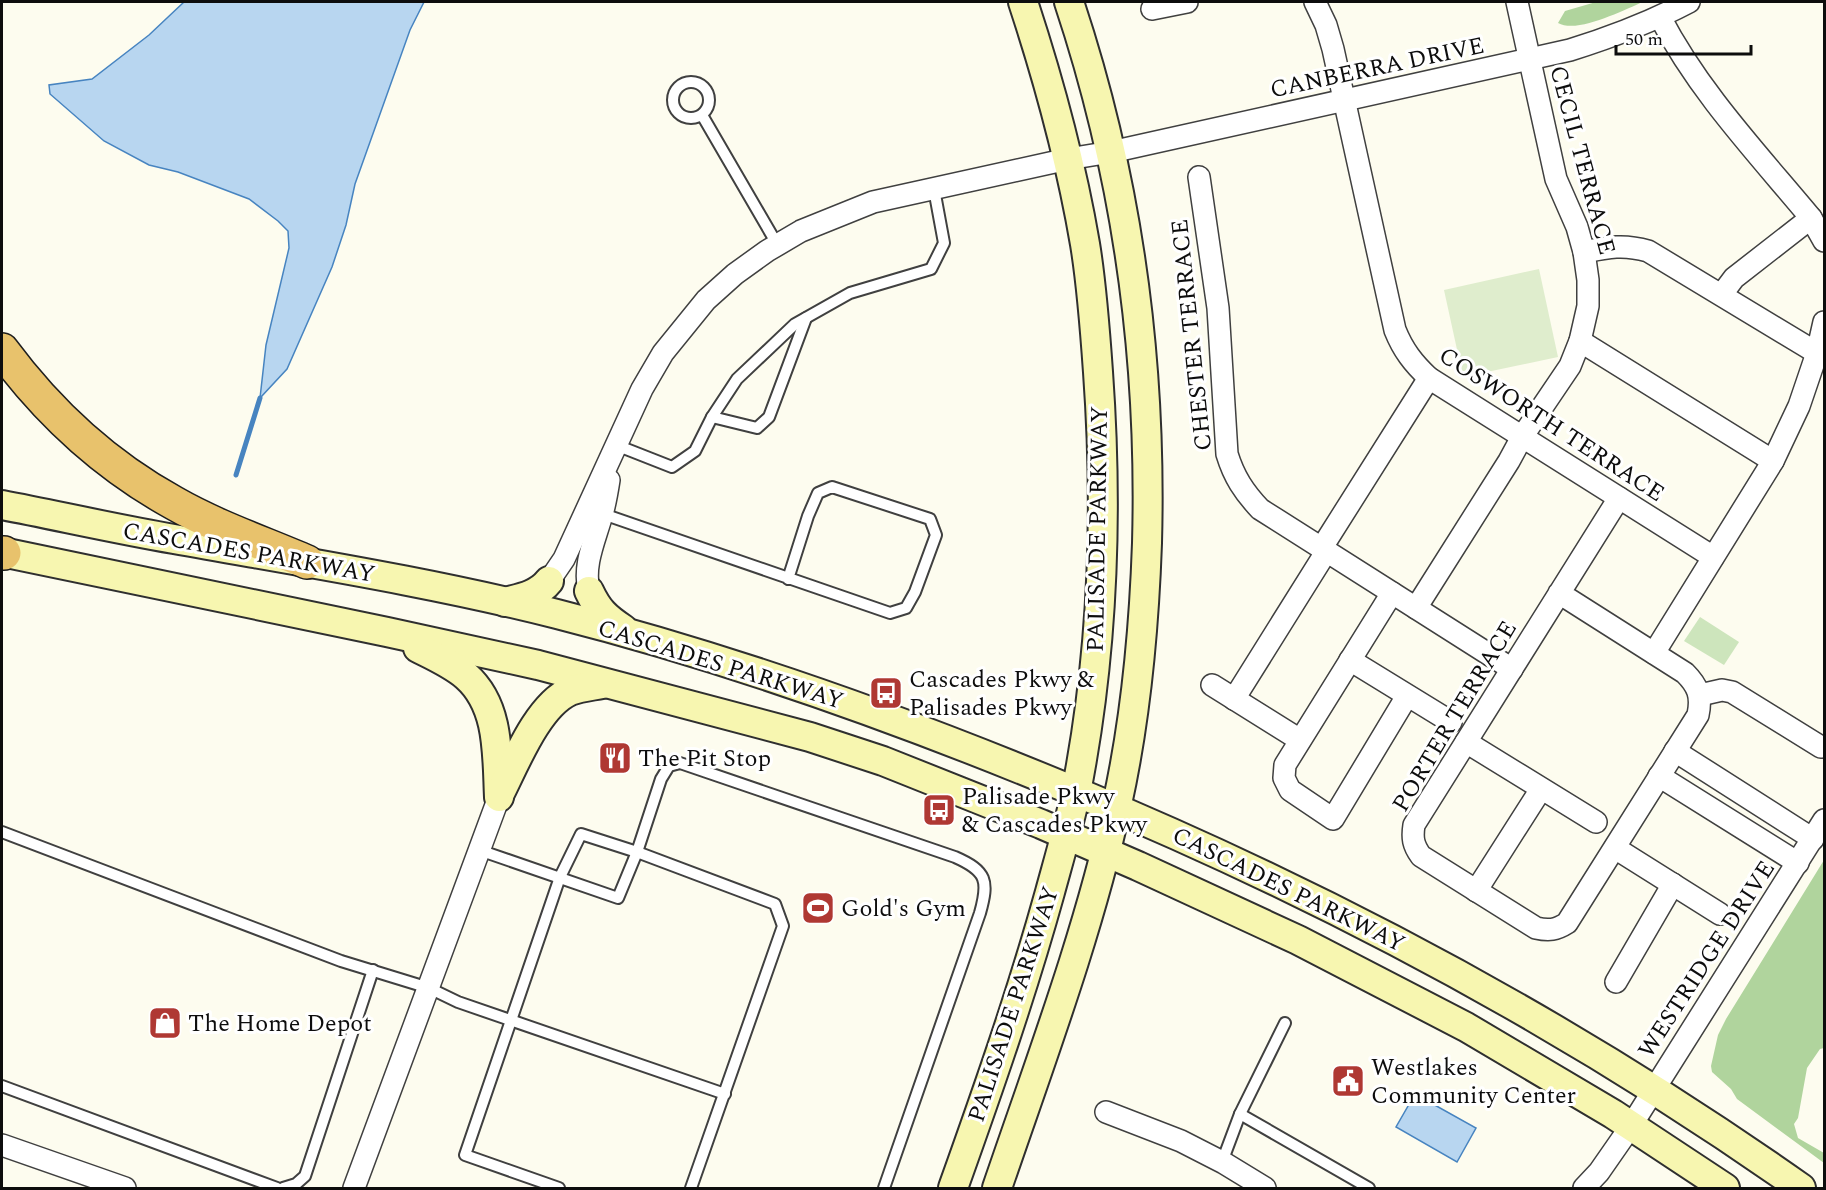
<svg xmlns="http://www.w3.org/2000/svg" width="1826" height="1190" font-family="Spectral,serif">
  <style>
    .green { fill: #cde5bc }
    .forest { fill: #b0d49d }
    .pitch { fill: #dfedcd }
    .water { fill: #b8d6f0; stroke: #4784c0; stroke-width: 1.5 }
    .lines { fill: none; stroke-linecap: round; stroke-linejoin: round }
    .stream { stroke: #4784c0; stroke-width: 5 }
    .service-casing { stroke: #404040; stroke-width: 14 }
    .minor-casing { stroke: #404040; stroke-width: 24 }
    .secondary-casing { stroke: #2f2f2f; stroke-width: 32 }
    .trunk-casing { stroke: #1e1e1e; stroke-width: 36 }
    .service { stroke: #fff; stroke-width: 10 }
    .minor { stroke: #fff; stroke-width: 21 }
    .secondary { stroke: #f7f6b0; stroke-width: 28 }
    .trunk { stroke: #e8c26c; stroke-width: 33 }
    .labels { text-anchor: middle; stroke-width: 6; stroke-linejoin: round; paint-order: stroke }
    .street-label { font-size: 24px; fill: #0d0d0d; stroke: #fff }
    .poi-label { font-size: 24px; fill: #0d0d0d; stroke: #fff; text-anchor: start }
  </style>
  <rect width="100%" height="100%" fill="#fdfcef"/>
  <path class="green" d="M 1700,617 L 1739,642 L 1724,665 L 1684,641 Z"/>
  <g class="forest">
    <path d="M 1596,2 L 1643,2 C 1623,10 1578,34 1558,23 L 1565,11 Z"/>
    <path d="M 1824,860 L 1824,1048 L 1820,1049 L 1807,1068 L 1798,1118 L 1794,1124 L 1798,1138 L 1824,1153 L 1824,1163 L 1737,1099 L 1731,1089 L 1712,1072 L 1711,1066 L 1718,1035 L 1726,1019 Z"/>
  </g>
  <path class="pitch" d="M 1539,269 L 1558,357 L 1463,377 L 1444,290 Z"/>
  <g class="water">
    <path d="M 184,2 L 424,2 L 410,30 L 355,184 L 346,225 L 332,267 L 287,369 L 260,398 L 266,345 L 289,248 L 288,231 L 278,221 L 249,199 L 178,172 L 149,165 L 104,141 L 50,94 L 49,85 L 92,79 L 149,35 Z"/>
    <path d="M 1415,1094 L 1476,1128 L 1457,1162 L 1396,1127 Z"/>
  </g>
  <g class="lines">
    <path class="stream" d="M 236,475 L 260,398"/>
    <g class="service-casing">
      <g id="service">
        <circle cx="691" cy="100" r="18"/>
        <path d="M 702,115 L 777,244"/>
        <path d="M 712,417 L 757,428 L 769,417 L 806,318"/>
        <path d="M 616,445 L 672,467 L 695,451 L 712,417 L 737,379 L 795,324 L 850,293 L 931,269 L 944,243 L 934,189"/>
        <path d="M 603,514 L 890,613 L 906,608 L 915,592 L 936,535 L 930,519 L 832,487 L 818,493 L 808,516 L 788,579"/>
        <path d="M 2,832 L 341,961 L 429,988 L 458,1002 L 725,1094"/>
        <path d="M 479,850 L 618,898 L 637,852 L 661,779 L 669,766 L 680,763 L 955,857 C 987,871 989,881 980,913 L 884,1188"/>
        <path d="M 2,1086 L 277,1188"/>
        <path d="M 1240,1114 L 1369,1188"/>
        <path d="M 1222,1162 L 1240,1114 L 1285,1023"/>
        <path d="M 283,1188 L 296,1184 L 305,1176 L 373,970"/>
        <path d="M 559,1188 L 465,1155 L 560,877 L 581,834 L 637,852 L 775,904 L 783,926 L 691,1188"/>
      </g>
    </g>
    <g class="minor-casing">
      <g id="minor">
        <path d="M 1315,2 L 1326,25 L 1333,49 L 1395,330 C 1403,350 1413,363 1429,378 L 1713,557"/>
        <path d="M 1152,9 L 1187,2"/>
        <path d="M 1660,17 C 1699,92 1757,153 1811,218 L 1824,241"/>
        <path d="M 1199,177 L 1218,308 L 1227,454 C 1234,477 1244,492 1260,509 L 1512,669"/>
        <path d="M 1584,252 C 1609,247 1624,244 1648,251 L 1817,353"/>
        <path d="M 1722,294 L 1734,278 L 1811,218"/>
        <path d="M 1580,341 L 1773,461"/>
        <path d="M 1321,549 L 1429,378"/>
        <path d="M 549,581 L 564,559 L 642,389 L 663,353 L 706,300 L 735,274 L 767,251 L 801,231 L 873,202 L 1068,159 L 1111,152 L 1570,50 C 1612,37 1651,22 1689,2"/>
        <path d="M 589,591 C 583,566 594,542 601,518 C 605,505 607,493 609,480"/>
        <path d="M 1392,593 L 1285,765 L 1284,778 L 1290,790 L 1333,819 L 1407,696"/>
        <path d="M 1559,593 L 1685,673 C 1698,686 1702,696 1698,715 L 1567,923 C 1556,930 1549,931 1536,928 L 1421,856 C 1413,845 1412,838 1414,825 L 1619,498"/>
        <path d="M 1416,608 L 1509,461 L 1522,437 L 1570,366 L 1580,341 L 1588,306 L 1588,280 L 1584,252 L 1577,227 L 1556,179 L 1517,2"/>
        <path d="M 1654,653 L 1773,461 L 1799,406 L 1817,353 L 1824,322"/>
        <path d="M 1350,660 L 1451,722"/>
        <path d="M 1212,685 L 1300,740"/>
        <path d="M 1700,695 L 1722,690 L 1732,692 L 1821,747"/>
        <path d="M 1234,699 L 1326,552"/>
        <path d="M 1466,742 L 1596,822"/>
        <path d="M 1675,751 L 1813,839"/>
        <path d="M 1659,776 L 1798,863"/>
        <path d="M 1615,848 L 1720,914"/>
        <path d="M 1476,891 L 1541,789"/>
        <path d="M 1616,982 L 1673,884"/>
        <path d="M 1106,1112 L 1181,1141 L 1224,1163 L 1265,1188"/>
        <path d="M 2,1145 L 125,1188"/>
        <path d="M 354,1188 L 499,797"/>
        <path d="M 1584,1188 L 1599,1172 L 1631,1126 L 1824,820"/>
      </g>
    </g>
    <g class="secondary-casing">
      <g id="secondary">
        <path d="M 2,505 C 59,516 116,529 174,539 C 302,562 431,582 557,614 C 734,659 906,721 1074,791 C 1330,897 1574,1028 1801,1188"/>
        <path d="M 2,552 L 387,632 L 538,665 L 810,737 L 883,761 L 1041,824 L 1138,866 L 1298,940 L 1466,1027 L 1613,1114 L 1725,1188"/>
        <path d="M 589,591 C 598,610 605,617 623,629"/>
        <path d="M 505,602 C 521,598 538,595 549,581"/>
        <path d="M 418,648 C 434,656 452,664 466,676 C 500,706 497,755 499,797"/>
        <path d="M 499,795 C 515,764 537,706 570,691 C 580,687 592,686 602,684"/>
        <path d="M 953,1188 C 988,1090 1022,993 1050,892 C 1059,859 1069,825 1076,792 C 1103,655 1108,511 1098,372 C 1095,329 1092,286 1085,244 C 1071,162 1049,81 1023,2"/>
        <path d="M 997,1188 C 1040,1062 1088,935 1117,804 C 1136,718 1144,630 1147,543 C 1152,359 1127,176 1069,2"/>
      </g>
    </g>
    <g class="trunk-casing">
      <g id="trunk">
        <path d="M 2,350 C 48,412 105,465 174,503 C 216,527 263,543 307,562"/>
        <path d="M 2,553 L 4,553"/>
      </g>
    </g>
    <use href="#service" class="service"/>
    <use href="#minor" class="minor"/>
    <use href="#secondary" class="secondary"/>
    <use href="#trunk" class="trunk"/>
  </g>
  <defs>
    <g id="bus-square" transform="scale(1.725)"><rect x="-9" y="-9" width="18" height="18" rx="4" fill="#af3833" stroke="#fff"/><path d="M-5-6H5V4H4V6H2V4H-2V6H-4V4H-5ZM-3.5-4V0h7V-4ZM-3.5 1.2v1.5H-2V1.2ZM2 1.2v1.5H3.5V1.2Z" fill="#fff"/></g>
    <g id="restaurant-square" transform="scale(1.725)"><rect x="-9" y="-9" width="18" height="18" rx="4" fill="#af3833" stroke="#fff"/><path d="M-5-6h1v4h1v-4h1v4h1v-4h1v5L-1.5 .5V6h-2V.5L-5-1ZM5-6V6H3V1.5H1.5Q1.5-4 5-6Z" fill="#fff"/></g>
    <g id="stadium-square" transform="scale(1.725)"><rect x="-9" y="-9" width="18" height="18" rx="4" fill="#af3833" stroke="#fff"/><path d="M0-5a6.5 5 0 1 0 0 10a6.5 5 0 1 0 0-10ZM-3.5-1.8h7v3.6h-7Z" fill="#fff"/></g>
    <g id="shop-square" transform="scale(1.725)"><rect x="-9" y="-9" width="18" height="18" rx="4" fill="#af3833" stroke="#fff"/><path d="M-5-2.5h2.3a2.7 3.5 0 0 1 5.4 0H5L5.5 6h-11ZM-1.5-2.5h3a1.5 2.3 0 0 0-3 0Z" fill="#fff"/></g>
    <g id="civic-square" transform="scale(1.725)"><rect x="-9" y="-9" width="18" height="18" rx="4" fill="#af3833" stroke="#fff"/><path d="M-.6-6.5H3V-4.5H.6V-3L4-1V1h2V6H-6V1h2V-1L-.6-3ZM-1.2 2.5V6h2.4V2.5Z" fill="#fff"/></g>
  </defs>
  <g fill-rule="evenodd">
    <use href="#bus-square" x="886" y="693"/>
    <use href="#restaurant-square" x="615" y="758"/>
    <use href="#bus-square" x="939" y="810"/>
    <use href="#stadium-square" x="818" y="908"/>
    <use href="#shop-square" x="165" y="1023"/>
    <use href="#civic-square" x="1348" y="1081"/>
  </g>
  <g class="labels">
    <g class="street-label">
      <text transform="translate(1377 67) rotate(-12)" y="8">CANBERRA DRIVE</text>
      <text transform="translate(1583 160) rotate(75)" y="8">CECIL TERRACE</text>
      <text transform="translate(1191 335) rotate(-96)" y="8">CHESTER TERRACE</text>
      <text transform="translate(1552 424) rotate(33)" y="8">COSWORTH TERRACE</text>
      <text transform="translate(1097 529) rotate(-89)" y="8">PALISADE PARKWAY</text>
      <text transform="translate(249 552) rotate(10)" y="8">CASCADES PARKWAY</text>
      <text transform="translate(721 664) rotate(17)" y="8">CASCADES PARKWAY</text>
      <text transform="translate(1454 716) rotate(-59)" y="8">PORTER TERRACE</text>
      <text transform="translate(1289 889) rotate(26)" y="8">CASCADES PARKWAY</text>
      <text transform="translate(1706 959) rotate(-57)" y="8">WESTRIDGE DRIVE</text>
      <text transform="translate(1013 1004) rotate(-72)" y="8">PALISADE PARKWAY</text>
    </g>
    <g class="poi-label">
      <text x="909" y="687">Cascades Pkwy &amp;<tspan x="909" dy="28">Palisades Pkwy</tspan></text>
      <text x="638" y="766">The Pit Stop</text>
      <text x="962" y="804">Palisade Pkwy<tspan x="962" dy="28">&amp; Cascades Pkwy</tspan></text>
      <text x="841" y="916">Gold's Gym</text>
      <text x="188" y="1031">The Home Depot</text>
      <text x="1371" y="1075">Westlakes<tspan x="1371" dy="28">Community Center</tspan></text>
    </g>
  </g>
  <rect width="1826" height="1190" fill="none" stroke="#0d0d0d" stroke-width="6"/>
  <path d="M1616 45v9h135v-9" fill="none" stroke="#0d0d0d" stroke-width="3"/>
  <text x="1625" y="45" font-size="18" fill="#0d0d0d" stroke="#ffffff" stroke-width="4.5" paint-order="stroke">50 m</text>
</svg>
